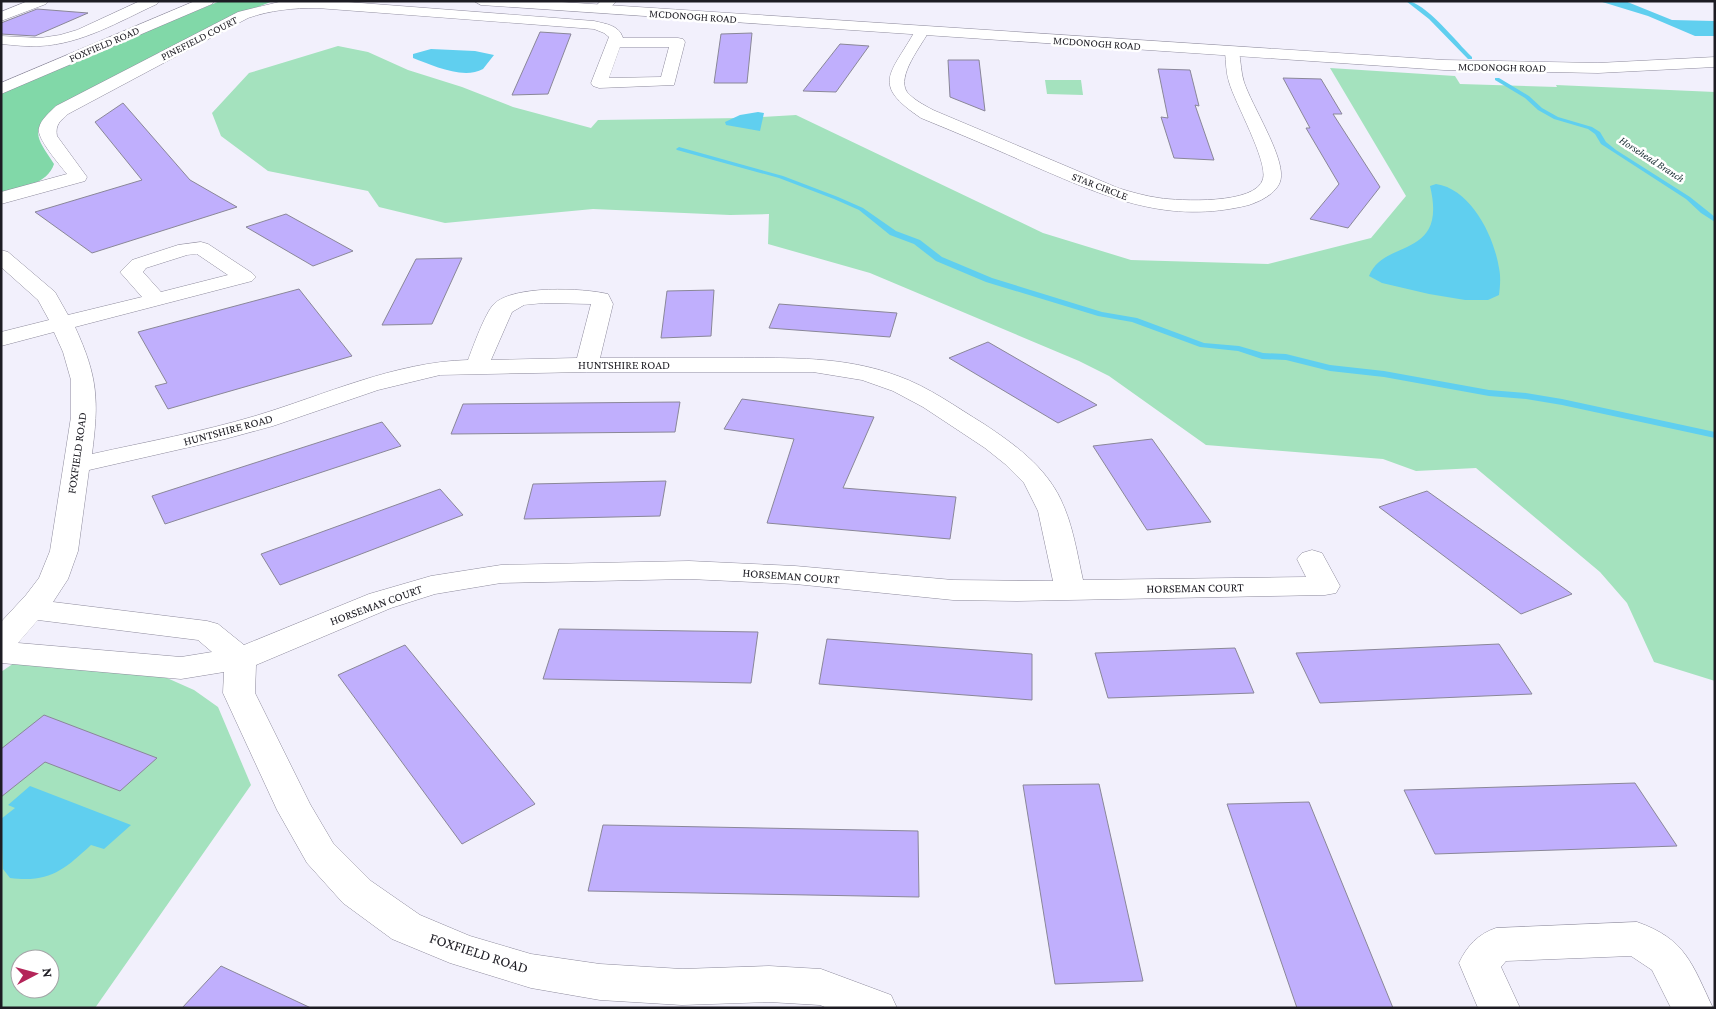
<svg xmlns="http://www.w3.org/2000/svg" width="1716" height="1009" font-family="'Crimson Pro',serif">
  <style>
    .green { fill: #a4e2be; fill-rule: evenodd }
    .forest { fill: #81d8a8 }
    .water { fill: #60cfef }
    .lines { fill: none; stroke-linecap: round; stroke-linejoin: round }
    .stream { fill: #60cfef; fill-rule: evenodd }
    .building { fill: #c0affd; stroke: #8a8798 }
    .street-casing { stroke: #8e8b9d; stroke-width: 1 }
    .secondary-casing { stroke: #8e8b9d; stroke-width: 1 }
    .street { fill: #fff; fill-rule: evenodd }
    .secondary { fill: #fff; fill-rule: evenodd }
    .labels { text-anchor: middle; stroke-width: 5; stroke-linejoin: round; paint-order: stroke }
    .far-street-label { font-size: 11px; fill: #1d1c23; stroke: #fff }
    .far-water-label { font-size: 11px; font-style: italic; fill: #1c3036; stroke: #fff }
    .street-label { font-size: 12px; fill: #1d1c23; stroke: #fff }
    .near-street-label { font-size: 15px; fill: #1d1c23; stroke: #fff }
  </style>
  <rect width="100%" height="100%" fill="#f2f0fc"/>
  <g class="green">
    <path d="M 338,46 L 368,52 L 408,70 L 462,87 L 513,107 L 591,128 L 598,120 L 743,118 L 796,115 L 1043,233 L 1131,260 L 1268,264 L 1371,238 L 1406,196 L 1330,68 L 1455,76 L 1460,84 L 1557,87 L 1556,85 L 1715,92 L 1715,681 L 1654,662 L 1627,603 L 1600,572 L 1476,468 L 1416,471 L 1383,459 L 1206,445 L 1109,376 L 1079,361 L 870,273 L 768,244 L 769,214 L 730,215 L 593,209 L 445,223 L 379,207 L 368,191 L 268,171 L 221,136 L 212,113 L 249,73 Z"/>
    <path d="M 1045,80 L 1081,80 L 1083,95 L 1047,94 Z"/>
    <path d="M 14,663 L 128,671 L 167,678 L 194,690 L 218,707 L 251,785 L 95,1008 L 1,1008 L 1,672 ZM 20,959 L 50,959 L 50,989 L 20,989 Z"/>
  </g>
  <path class="forest" d="M 220,1 L 273,1 L 237,15 L 55,109 C 28,131 38,139 54,164 C 48,184 19,189 1,193 L 1,94 L 86,56 Z"/>
  <g class="water">
    <path d="M 1599,1 L 1625,1 L 1672,20 L 1715,21 L 1715,36 L 1695,36 L 1648,16 Z"/>
    <path d="M 431,49 L 475,51 L 494,55 L 483,69 C 463,80 432,65 413,58 L 413,54 Z"/>
    <path d="M 758,112 L 764,113 L 760,131 L 726,125 L 725,122 L 740,115 Z"/>
    <path d="M 1436,184 C 1471,189 1494,236 1499,268 C 1501,277 1500,287 1499,295 L 1488,300 L 1465,300 L 1429,294 L 1382,283 L 1369,276 C 1384,238 1448,260 1430,186 Z"/>
    <path d="M 30,786 L 131,825 L 104,849 L 91,845 C 64,870 49,883 10,878 L 3,869 L 1,819 L 15,808 L 8,805 Z"/>
  </g>
  <g class="lines">
    <g class="stream">
      <path d="M 1406,1 C 1425,1 1457,43 1472,57 L 1472,59 L 1468,59 L 1429,19 Z"/>
      <path d="M 1495,78 L 1499,78 L 1529,96 L 1542,108 L 1558,117 L 1592,127 L 1600,132 L 1606,142 L 1616,150 L 1690,197 L 1715,217 L 1715,222 L 1701,213 L 1686,199 L 1601,144 L 1595,134 L 1588,129 L 1554,119 L 1538,110 L 1525,98 L 1495,80 Z"/>
      <path d="M 679,147 L 783,176 L 838,197 L 863,208 L 896,231 L 920,240 L 942,257 L 992,278 L 1102,312 L 1137,318 L 1204,343 L 1239,346 L 1263,353 L 1286,354 L 1330,365 L 1384,371 L 1489,390 L 1526,393 L 1562,399 L 1715,432 L 1715,438 L 1562,405 L 1526,399 L 1489,396 L 1384,377 L 1330,371 L 1286,360 L 1262,359 L 1238,351 L 1200,347 L 1132,322 L 1098,316 L 986,282 L 936,261 L 914,244 L 890,235 L 859,210 L 834,199 L 779,178 L 677,150 L 676,149 Z"/>
    </g>
  </g>
  <g class="building">
    <path d="M 37,9 L 88,13 L 35,36 L 1,34 L 1,23 Z"/>
    <path d="M 540,32 L 571,34 L 548,94 L 512,95 Z"/>
    <path d="M 752,33 L 747,83 L 714,83 L 721,34 Z"/>
    <path d="M 840,44 L 869,46 L 836,92 L 803,91 Z"/>
    <path d="M 948,60 L 979,60 L 985,111 L 950,97 Z"/>
    <path d="M 1158,69 L 1190,70 L 1199,106 L 1195,105 L 1214,160 L 1174,158 L 1161,117 L 1168,118 Z"/>
    <path d="M 1283,78 L 1321,79 L 1342,114 L 1333,114 L 1380,187 L 1348,228 L 1310,219 L 1339,184 L 1306,128 L 1310,128 Z"/>
    <path d="M 123,103 L 190,180 L 237,207 L 92,253 L 35,212 L 142,180 L 95,122 Z"/>
    <path d="M 286,214 L 353,251 L 313,266 L 246,227 Z"/>
    <path d="M 462,258 L 432,324 L 382,325 L 416,259 Z"/>
    <path d="M 299,289 L 352,356 L 168,409 L 155,386 L 167,383 L 138,332 Z"/>
    <path d="M 714,290 L 711,336 L 661,338 L 667,291 Z"/>
    <path d="M 779,304 L 897,313 L 890,337 L 769,328 Z"/>
    <path d="M 988,342 L 1097,405 L 1058,423 L 949,358 Z"/>
    <path d="M 742,399 L 874,417 L 843,488 L 956,497 L 950,539 L 767,523 L 794,439 L 724,429 Z"/>
    <path d="M 680,402 L 675,432 L 451,434 L 463,404 Z"/>
    <path d="M 382,422 L 401,446 L 165,524 L 152,496 Z"/>
    <path d="M 1152,439 L 1211,522 L 1147,530 L 1093,446 Z"/>
    <path d="M 666,481 L 660,516 L 524,519 L 533,484 Z"/>
    <path d="M 440,489 L 463,515 L 280,585 L 261,554 Z"/>
    <path d="M 1427,491 L 1572,594 L 1521,614 L 1379,507 Z"/>
    <path d="M 559,629 L 758,632 L 751,683 L 543,679 Z"/>
    <path d="M 827,639 L 1032,654 L 1032,700 L 819,684 Z"/>
    <path d="M 1499,644 L 1532,694 L 1320,703 L 1296,653 Z"/>
    <path d="M 405,645 L 535,804 L 462,844 L 338,675 Z"/>
    <path d="M 1235,648 L 1254,693 L 1108,698 L 1095,653 Z"/>
    <path d="M 44,715 L 157,758 L 120,791 L 45,762 L 1,797 L 1,749 Z"/>
    <path d="M 1635,783 L 1677,846 L 1435,854 L 1404,790 Z"/>
    <path d="M 1099,784 L 1143,981 L 1055,984 L 1023,785 Z"/>
    <path d="M 1309,802 L 1393,1008 L 1297,1008 L 1227,804 Z"/>
    <path d="M 603,825 L 918,831 L 919,897 L 588,891 Z"/>
    <path d="M 221,966 L 311,1008 L 182,1008 Z"/>
  </g>
  <g class="lines">
    <g class="street-casing">
      <g id="street">
        <path d="M 28,1 L 48,1 L 46,4 L 1,21 L 1,12 Z"/>
        <path d="M 140,1 L 159,1 L 157,4 C 120,21 82,44 40,46 C 27,47 14,45 1,44 L 1,36 L 40,38 L 60,35 L 77,30 Z"/>
        <path d="M 195,1 L 214,1 L 212,4 L 1,94 L 1,83 Z"/>
        <path d="M 335,1 L 594,21 C 606,24 619,25 623,38 L 678,38 L 683,39 L 685,42 L 674,85 L 599,88 L 593,86 L 591,83 L 609,37 L 604,33 L 594,29 L 317,8 C 293,8 271,10 248,18 L 68,114 C 60,121 55,125 57,136 L 87,177 L 85,181 L 1,204 L 1,192 L 67,174 C 60,165 36,138 39,128 C 41,119 50,112 56,106 L 238,12 L 279,2 ZM 620,47 L 669,47 L 661,77 L 609,78 Z"/>
        <path d="M 601,1 L 617,1 L 605,12 L 595,12 L 593,9 Z"/>
        <path d="M 922,27 L 927,28 L 929,31 C 922,45 896,76 907,92 C 914,100 924,105 933,110 L 1118,188 C 1131,192 1145,196 1159,198 C 1179,201 1256,205 1263,179 C 1268,161 1235,103 1229,82 C 1226,73 1226,62 1225,52 L 1227,49 L 1237,49 L 1239,52 C 1241,62 1241,73 1244,82 C 1252,106 1283,154 1281,177 C 1280,192 1261,201 1249,205 C 1169,225 1108,198 1036,167 C 998,150 960,134 921,118 C 870,84 891,74 915,31 L 917,28 Z"/>
        <path d="M 201,242 L 208,244 L 252,273 L 256,277 L 252,281 L 75,327 C 98,377 99,400 92,454 C 146,442 201,432 255,416 C 325,395 394,362 468,360 C 473,347 485,313 494,304 C 513,285 583,288 608,294 L 613,304 L 600,358 C 645,358 689,358 733,358 C 790,358 844,356 898,376 C 929,387 956,407 984,424 C 1014,444 1045,466 1061,500 C 1073,525 1077,553 1083,580 L 1306,577 L 1297,559 L 1302,553 L 1312,550 L 1322,553 L 1340,586 L 1336,593 L 1325,595 L 1017,601 L 953,600 L 795,584 L 689,579 L 501,583 L 435,594 L 391,608 L 256,665 L 255,693 L 310,804 L 333,843 L 371,881 L 420,915 L 470,936 L 531,954 L 600,964 L 682,969 L 769,966 L 821,969 L 891,995 L 897,1008 L 827,1008 L 820,1005 L 769,1002 L 682,1005 L 600,1000 L 531,988 L 450,963 L 392,939 L 343,903 L 307,863 L 277,810 L 223,693 L 224,672 L 181,679 L 1,663 L 1,622 L 26,595 L 39,578 L 50,551 L 71,417 L 71,380 L 63,352 L 54,332 L 1,346 L 1,332 L 49,320 L 38,300 L 1,267 L 1,250 L 8,252 L 55,292 L 68,315 L 142,297 L 120,272 L 132,260 L 178,245 ZM 197,254 L 228,275 L 161,292 L 143,272 L 146,268 L 187,255 ZM 544,303 L 591,304 L 577,358 L 491,360 L 512,312 L 524,305 ZM 587,372 L 813,372 L 862,380 L 893,391 L 923,407 L 985,448 L 1005,464 L 1024,483 L 1038,511 L 1053,581 L 953,580 L 795,566 L 689,561 L 501,565 L 431,576 L 369,594 L 244,645 L 218,624 L 207,621 L 53,602 L 68,579 L 78,551 L 89,470 L 225,439 L 273,426 L 378,390 L 440,375 ZM 38,620 L 198,640 L 212,652 L 181,657 L 18,643 Z"/>
        <path d="M 1637,922 C 1686,939 1692,964 1713,1008 L 1671,1008 L 1652,970 L 1631,956 L 1506,961 L 1501,967 L 1520,1008 L 1478,1008 L 1459,963 C 1467,946 1478,934 1496,928 Z"/>
      </g>
    </g>
    <g class="secondary-casing">
      <path id="secondary" d="M 474,1 L 546,1 L 1444,60 L 1598,63 L 1715,57 L 1715,67 L 1598,73 L 1444,70 L 481,5 Z"/>
    </g>
    <use href="#street" class="street"/>
    <use href="#secondary" class="secondary"/>
  </g>
  <g class="labels">
    <g class="far-street-label">
      <text transform="translate(693 16) rotate(4)" y="4">MCDONOGH ROAD</text>
      <text transform="translate(199 38) rotate(-27)" y="4">PINEFIELD COURT</text>
      <text transform="translate(1097 43) rotate(4)" y="4">MCDONOGH ROAD</text>
      <text transform="translate(104 44) rotate(-23)" y="4">FOXFIELD ROAD</text>
      <text transform="translate(1502 67) rotate(1)" y="4">MCDONOGH ROAD</text>
      <text transform="translate(1100 186) rotate(21)" y="4">STAR CIRCLE</text>
    </g>
    <g class="far-water-label">
      <text transform="translate(1652 159) rotate(33)" y="4">Horsehead Branch</text>
    </g>
    <g class="street-label">
      <text x="624" y="369">HUNTSHIRE ROAD</text>
      <text transform="translate(228 430) rotate(-15)" y="4">HUNTSHIRE ROAD</text>
      <text transform="translate(77 453) rotate(-82)" y="4">FOXFIELD ROAD</text>
      <text transform="translate(791 576) rotate(4)" y="4">HORSEMAN COURT</text>
      <text transform="translate(1195 588) rotate(-1)" y="4">HORSEMAN COURT</text>
      <text transform="translate(376 605) rotate(-20)" y="4">HORSEMAN COURT</text>
    </g>
    <g class="near-street-label">
      <text transform="translate(479 953) rotate(18)" y="5">FOXFIELD ROAD</text>
    </g>
  </g>
  <rect width="1716" height="1009" fill="none" stroke="#1d1c23" stroke-width="5"/>
  <g transform="translate(35 974) rotate(84)"><circle r="24" fill="#ffffff" stroke="#a5a4a7"/>
  <path d="M0-4L9 19L0 12L-9 19Z" fill="#b42559"/>
  <text y="-8" font-size="14" font-weight="bold" text-anchor="middle" fill="#1d1c23">N</text>
  </g>
</svg>
